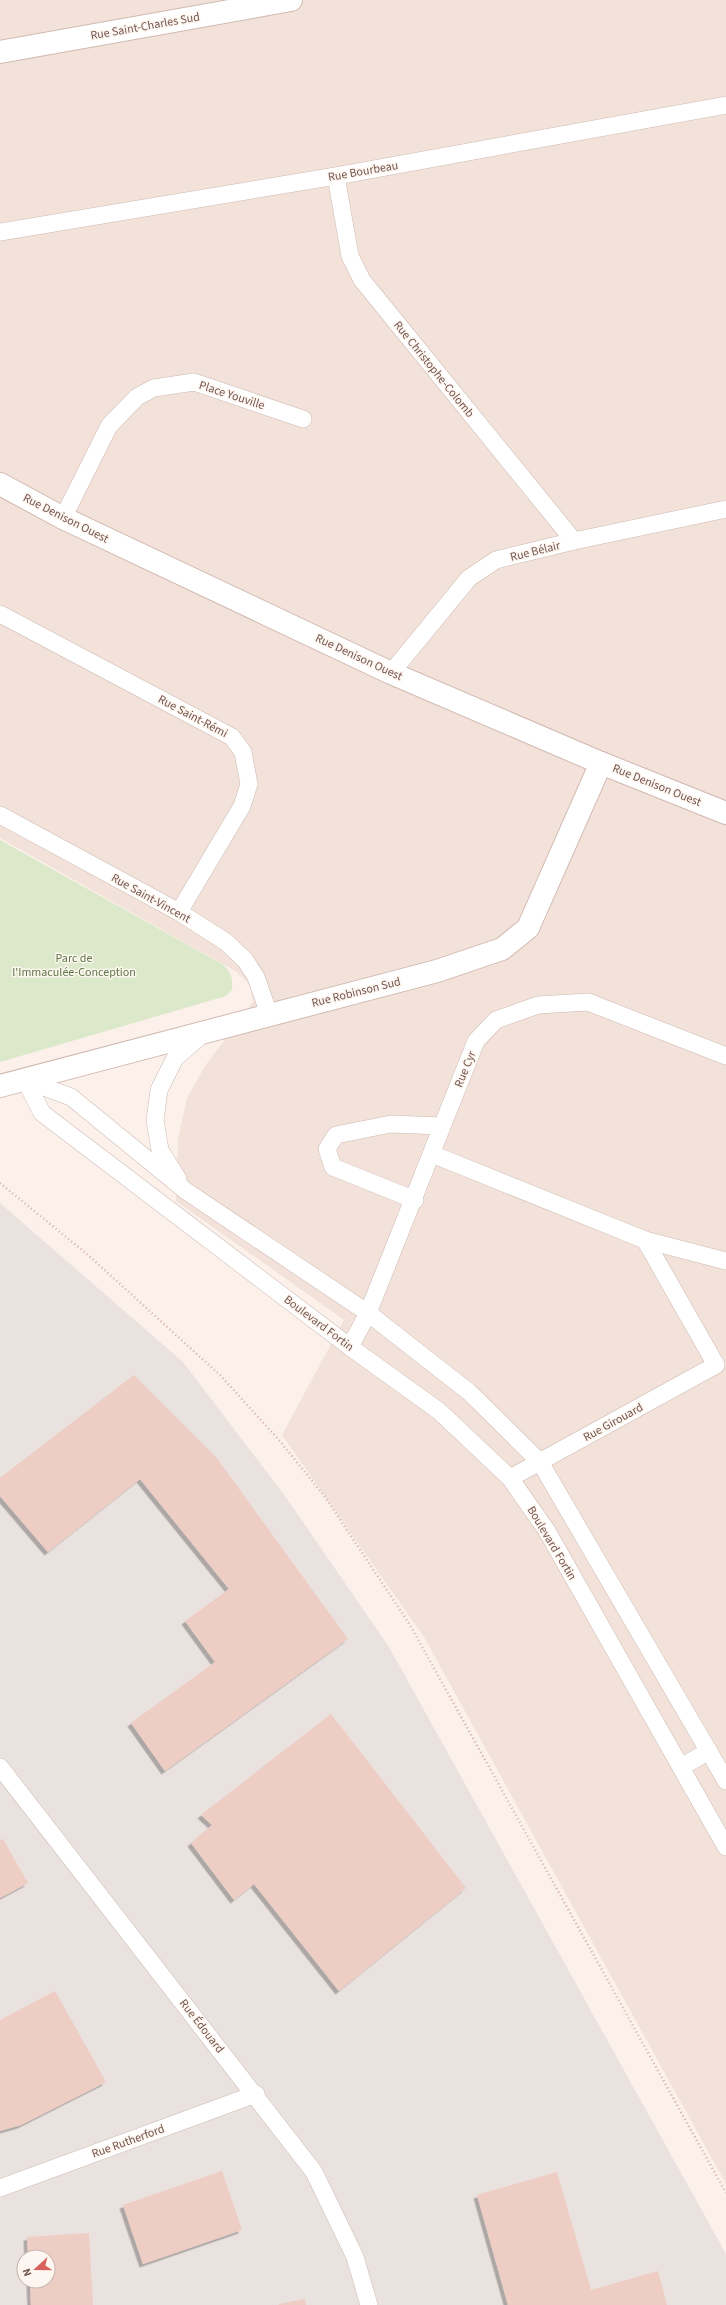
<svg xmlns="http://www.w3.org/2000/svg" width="726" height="2305" font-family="'Source Sans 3',sans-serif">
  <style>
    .residential { fill: #f2e2d9 }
    .industrial { fill: #eae2df; fill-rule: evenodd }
    .green { fill: #dbe8c9 }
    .building { fill: #eecdc4; filter: url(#shadow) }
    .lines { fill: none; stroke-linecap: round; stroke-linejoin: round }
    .street-casing { stroke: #cebab3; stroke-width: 18 }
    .secondary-casing { stroke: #d0b9b1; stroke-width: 24 }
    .path { stroke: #d3b0a7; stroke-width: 2.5; stroke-dasharray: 1 3; stroke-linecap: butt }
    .street { stroke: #fff; stroke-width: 17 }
    .secondary { stroke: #fff; stroke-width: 22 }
    .labels { text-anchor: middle; stroke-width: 3; stroke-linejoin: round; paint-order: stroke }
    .street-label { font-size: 12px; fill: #73564f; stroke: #fef6f0 }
    .park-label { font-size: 12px; fill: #5e7848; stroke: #fef6f0 }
  </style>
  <defs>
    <filter id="shadow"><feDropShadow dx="-3.5" dy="3.5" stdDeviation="0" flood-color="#0004"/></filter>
  </defs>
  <rect width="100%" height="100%" fill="#fbf1ea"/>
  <path class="residential" d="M 0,0 L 726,0 L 726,2184 L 424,1637 L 282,1435 L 344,1320 L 176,1201 L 178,1138 L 187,1098 L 205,1066 L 253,1002 L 250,985 L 237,972 L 0,838 Z"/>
  <path class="industrial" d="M 0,1203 L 183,1362 L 285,1496 L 389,1647 L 726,2254 L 726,2305 L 0,2305 ZM 24,2257 L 48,2257 L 48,2281 L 24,2281 Z"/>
  <path class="green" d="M 0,840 L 222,964 C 231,972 233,978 232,990 L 226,996 L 0,1062 Z"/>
  <g class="building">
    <path d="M 134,1375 L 216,1457 L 348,1639 L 165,1771 L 131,1723 L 215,1662 L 185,1621 L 229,1589 L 140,1479 L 48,1552 L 0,1496 L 0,1478 Z"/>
    <path d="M 331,1714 L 466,1888 L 339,1991 L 254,1884 L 234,1900 L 191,1843 L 212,1825 L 201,1815 Z"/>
    <path d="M 3,1839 L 28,1883 L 0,1898 L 0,1840 Z"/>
    <path d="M 55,1991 L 106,2082 L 21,2125 L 0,2131 L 0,2020 Z"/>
    <path d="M 222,2171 L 242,2230 L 143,2264 L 123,2205 Z"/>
    <path d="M 557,2172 L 591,2290 L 658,2271 L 667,2305 L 508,2305 L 477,2195 Z"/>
    <path d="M 89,2233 L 93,2305 L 31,2305 L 30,2281 L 48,2281 L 48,2257 L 28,2257 L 27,2237 Z"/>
    <path d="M 305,2299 L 306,2305 L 279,2305 L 279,2304 Z"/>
  </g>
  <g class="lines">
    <g class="street-casing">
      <g id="street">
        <path d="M 336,176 L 350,256 L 362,280 L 574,541"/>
        <path d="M 0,232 L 336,176 L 726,105"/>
        <path d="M 63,518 L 109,426 L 137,397 L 154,388 L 194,382 L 303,419"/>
        <path d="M 0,614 L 232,737 L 243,752 L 249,784 L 242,806 L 179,912"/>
        <path d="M 391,673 L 469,578 L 496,560 L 574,541 L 726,509"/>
        <path d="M 0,815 L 179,912 L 226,942 L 245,960 L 256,977 L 269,1014"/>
        <path d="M 25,1080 L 42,1113 L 350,1347 L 439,1411 L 510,1478 L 547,1531 L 726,1847"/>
        <path d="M 25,1080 L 71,1097 L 186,1191 L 368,1313 L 469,1392 L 540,1462 L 726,1781"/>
        <path d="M 432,1154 L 645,1240 L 716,1365 L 510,1478"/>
        <path d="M 178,1179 L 160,1150 L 155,1120 L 159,1090 L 175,1058 L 203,1034"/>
        <path d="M 415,1200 L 333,1167 L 327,1149 L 336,1135 L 391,1124 L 441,1126"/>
        <path d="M 645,1240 L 726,1261"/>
        <path d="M 350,1347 L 368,1313 L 476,1041 L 496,1020 L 538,1005 L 588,1002 L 726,1056"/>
        <path d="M 0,1767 L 314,2172 L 355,2257 L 369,2305"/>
        <path d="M 681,1767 L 709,1751"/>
        <path d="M 0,2188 L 256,2094"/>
      </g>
    </g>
    <g class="secondary-casing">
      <g id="secondary">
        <path d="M 0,52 L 291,0"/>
        <path d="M 0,484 L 63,518 L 391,673 L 601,763 L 726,813"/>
        <path d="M 0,1086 L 437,971 L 502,949 L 528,928 L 601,763"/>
      </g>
    </g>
    <path class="path" d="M 0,1183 L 88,1255 L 220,1375 L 279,1440 L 325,1497 L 410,1625 L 726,2193"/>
    <use href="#street" class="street"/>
    <use href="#secondary" class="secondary"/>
  </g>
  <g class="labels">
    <g class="street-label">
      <text transform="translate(145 26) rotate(-10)" y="4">Rue Saint-Charles Sud</text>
      <text transform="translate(363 171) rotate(-10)" y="4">Rue Bourbeau</text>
      <text transform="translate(434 369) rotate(51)" y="4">Rue Christophe-Colomb</text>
      <text transform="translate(232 395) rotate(18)" y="4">Place Youville</text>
      <text transform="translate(66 518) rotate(27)" y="4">Rue Denison Ouest</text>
      <text transform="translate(535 551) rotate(-14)" y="4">Rue Bélair</text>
      <text transform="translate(359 657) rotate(25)" y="4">Rue Denison Ouest</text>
      <text transform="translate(193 716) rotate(28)" y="4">Rue Saint-Rémi</text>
      <text transform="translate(657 785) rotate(22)" y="4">Rue Denison Ouest</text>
      <text transform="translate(151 898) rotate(29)" y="4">Rue Saint-Vincent</text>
      <text transform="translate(356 992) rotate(-14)" y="4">Rue Robinson Sud</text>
      <text transform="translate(465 1069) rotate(-68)" y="4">Rue Cyr</text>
      <text transform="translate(319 1323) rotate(37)" y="4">Boulevard Fortin</text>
      <text transform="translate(613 1422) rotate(-29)" y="4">Rue Girouard</text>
      <text transform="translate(552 1543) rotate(59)" y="4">Boulevard Fortin</text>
      <text transform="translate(202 2026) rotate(52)" y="4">Rue Édouard</text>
      <text transform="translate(128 2141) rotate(-20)" y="4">Rue Rutherford</text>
    </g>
    <g class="park-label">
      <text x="74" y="962">Parc de<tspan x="74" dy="14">l'Immaculée-Conception</tspan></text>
    </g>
  </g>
  <g transform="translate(36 2269) rotate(249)"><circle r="19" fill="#fef6f0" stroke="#c6b6b0"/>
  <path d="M0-3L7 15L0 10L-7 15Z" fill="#d9615b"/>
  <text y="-6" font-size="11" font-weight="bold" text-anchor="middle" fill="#73564f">N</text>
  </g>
</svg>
